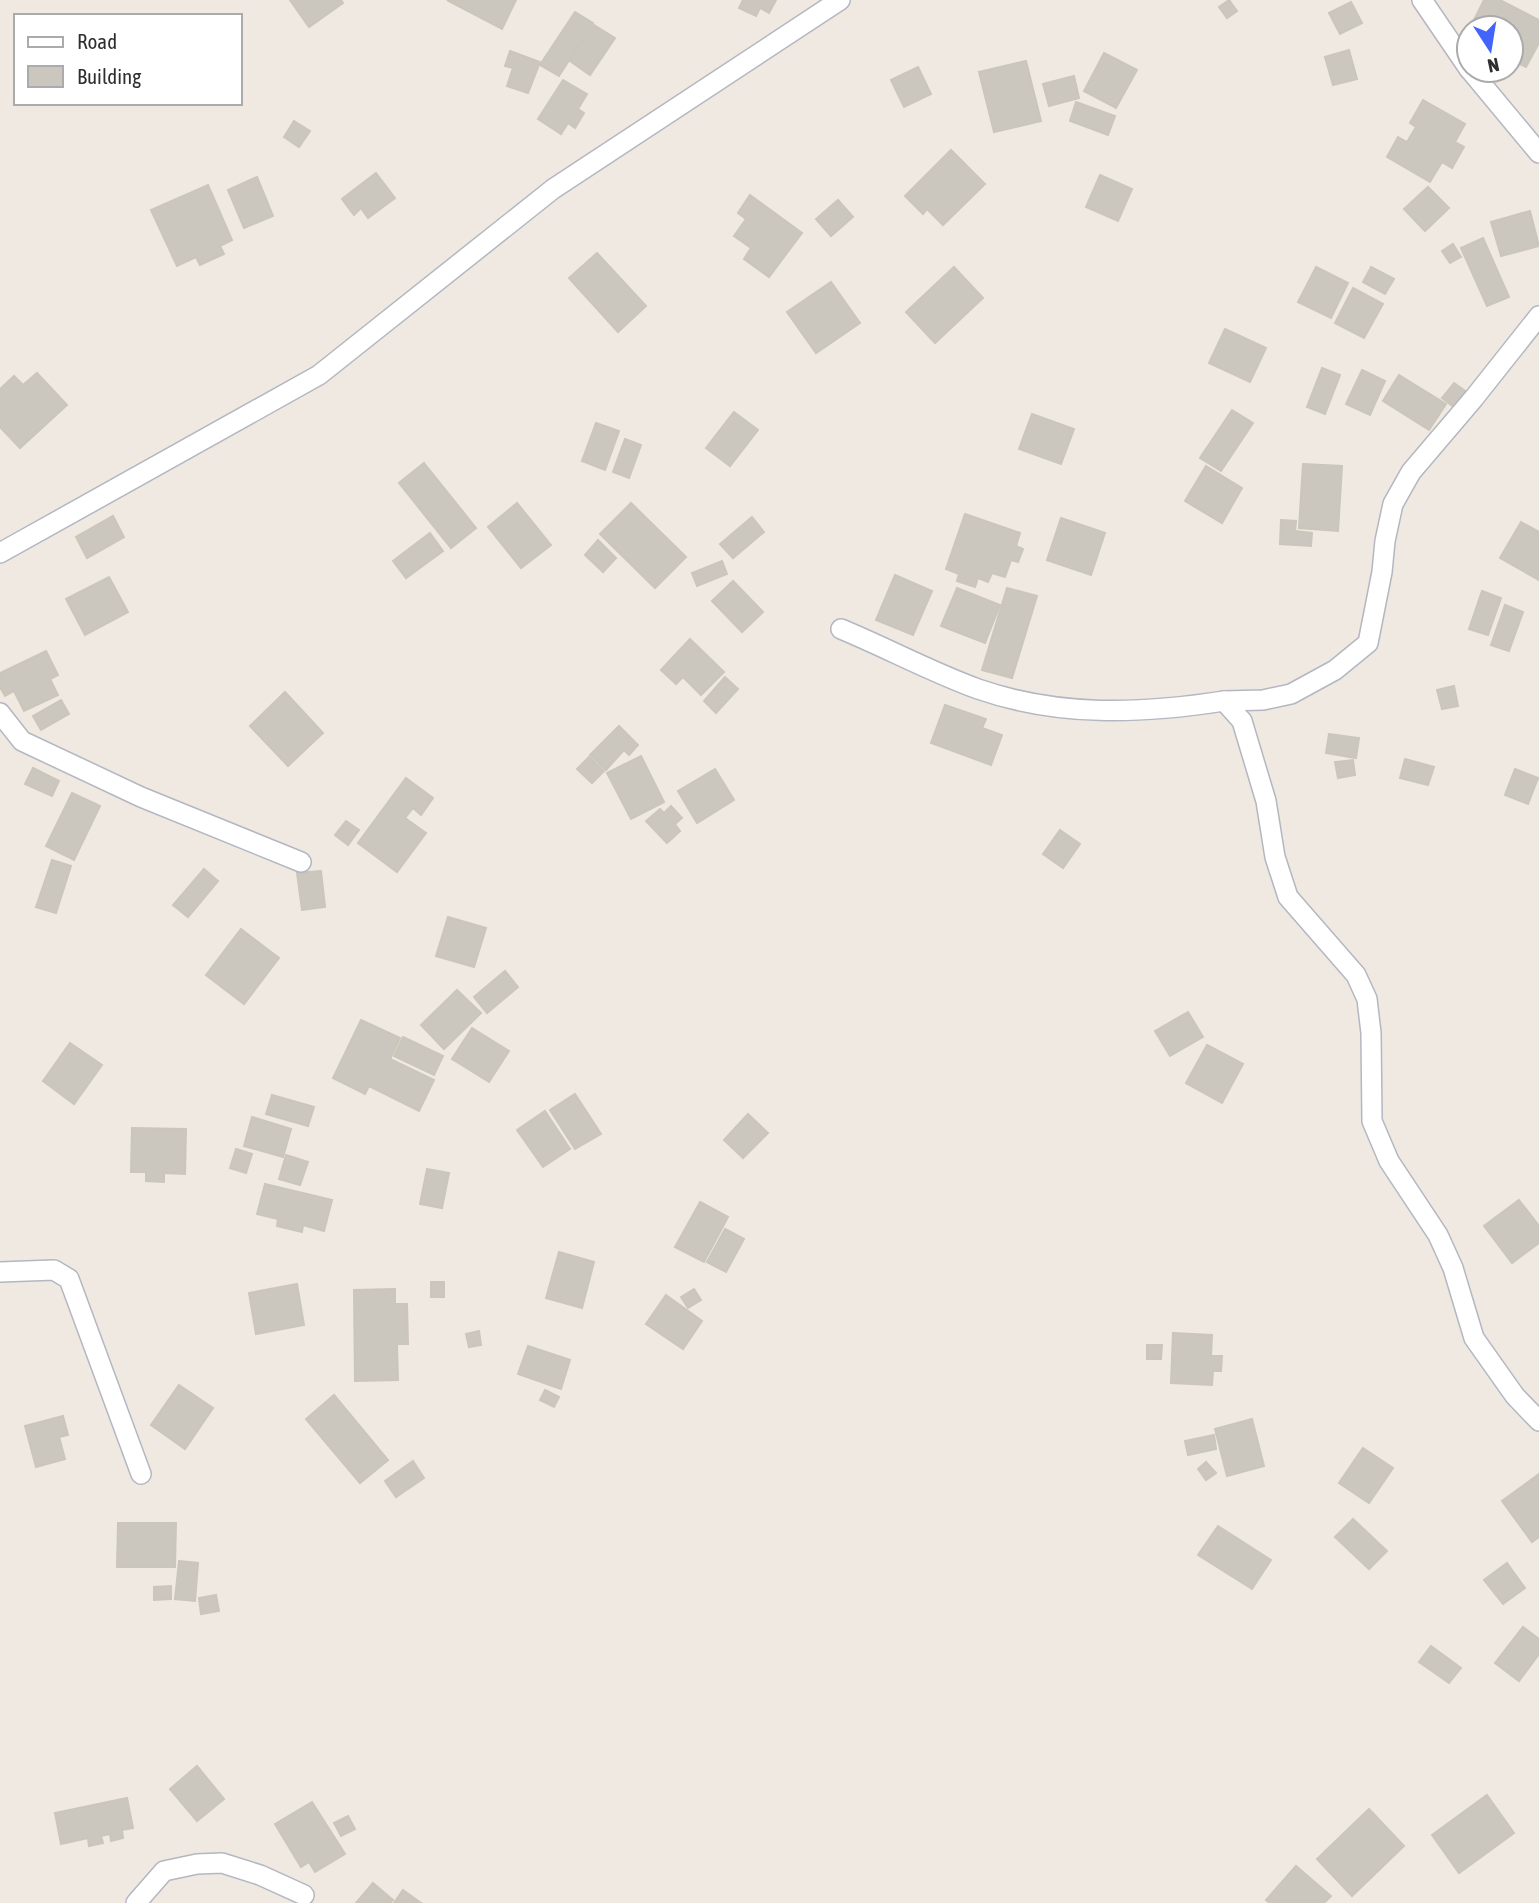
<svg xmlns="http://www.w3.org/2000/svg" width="1539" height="1903" font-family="'Asap Condensed',sans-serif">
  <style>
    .building { fill: #cbc7bf; stroke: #cbc5ba; stroke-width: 2 }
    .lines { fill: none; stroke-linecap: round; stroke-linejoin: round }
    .minor-casing { stroke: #b4b7c1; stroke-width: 22 }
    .minor { stroke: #fff; stroke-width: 19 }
  </style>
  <rect width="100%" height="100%" fill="#efe9e1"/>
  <g class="building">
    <path d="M 290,0 L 341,0 L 343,3 L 309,27 Z"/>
    <path d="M 447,0 L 516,0 L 502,29 Z"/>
    <path d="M 743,0 L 776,0 L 769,13 L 760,8 L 756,16 L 739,8 Z"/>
    <path d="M 1229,0 L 1237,11 L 1227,18 L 1219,7 Z"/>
    <path d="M 1484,0 L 1500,0 L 1539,20 L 1539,43 L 1526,67 L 1511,60 L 1511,28 L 1470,28 Z"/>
    <path d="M 1351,2 L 1362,23 L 1340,34 L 1329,13 Z"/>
    <path d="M 575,12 L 593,23 L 559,76 L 540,65 Z"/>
    <path d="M 594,25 L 615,38 L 590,75 L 570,61 Z"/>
    <path d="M 1349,50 L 1357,79 L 1333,85 L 1325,57 Z"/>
    <path d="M 510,51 L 540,62 L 528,93 L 507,86 L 513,68 L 505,66 Z"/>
    <path d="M 1104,53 L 1137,70 L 1116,108 L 1084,91 Z"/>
    <path d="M 1026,61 L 1041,121 L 994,132 L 979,72 Z"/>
    <path d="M 918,67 L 931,94 L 904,107 L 891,80 Z"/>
    <path d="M 1074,76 L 1079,98 L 1049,106 L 1043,84 Z"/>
    <path d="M 563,80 L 587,94 L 578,109 L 584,113 L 575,128 L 568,123 L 561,134 L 538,119 Z"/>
    <path d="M 1423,100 L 1465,124 L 1455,142 L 1464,147 L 1452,168 L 1442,162 L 1430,182 L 1387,157 L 1398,137 L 1407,142 L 1416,127 L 1410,123 Z"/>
    <path d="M 1076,102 L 1115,116 L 1108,135 L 1070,121 Z"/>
    <path d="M 294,121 L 310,131 L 299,147 L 284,137 Z"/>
    <path d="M 951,150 L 985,184 L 943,225 L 927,209 L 923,214 L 905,196 Z"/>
    <path d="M 376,173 L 395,198 L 368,218 L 361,208 L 354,215 L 342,199 Z"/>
    <path d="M 1100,175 L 1132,189 L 1118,221 L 1086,207 Z"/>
    <path d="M 257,177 L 273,216 L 244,228 L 228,190 Z"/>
    <path d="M 208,185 L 232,240 L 220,246 L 224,254 L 200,265 L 196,257 L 177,266 L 151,210 Z"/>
    <path d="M 1428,187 L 1449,208 L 1425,231 L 1404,209 Z"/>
    <path d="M 750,195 L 802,233 L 769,277 L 744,259 L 751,248 L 734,236 L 746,219 L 738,213 Z"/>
    <path d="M 838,200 L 853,217 L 831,236 L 816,219 Z"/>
    <path d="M 1530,211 L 1539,246 L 1501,256 L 1491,222 Z"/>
    <path d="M 1483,238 L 1509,297 L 1487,306 L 1461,248 Z"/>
    <path d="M 1453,244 L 1461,257 L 1450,263 L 1442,251 Z"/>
    <path d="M 597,253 L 646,306 L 618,332 L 569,278 Z"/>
    <path d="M 954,267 L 983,298 L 935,343 L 906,312 Z"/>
    <path d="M 1316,267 L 1348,283 L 1331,318 L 1298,302 Z"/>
    <path d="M 1371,267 L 1394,279 L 1385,294 L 1363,282 Z"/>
    <path d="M 831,282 L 860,323 L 816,353 L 787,312 Z"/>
    <path d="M 1353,288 L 1383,304 L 1364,338 L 1335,323 Z"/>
    <path d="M 1225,329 L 1266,348 L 1250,382 L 1209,363 Z"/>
    <path d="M 1322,368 L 1340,375 L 1325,414 L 1307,407 Z"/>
    <path d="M 1362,370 L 1385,381 L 1370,415 L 1346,404 Z"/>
    <path d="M 37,373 L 67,405 L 20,448 L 0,427 L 0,389 L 14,376 L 23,385 Z"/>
    <path d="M 1399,375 L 1446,404 L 1429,430 L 1383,401 Z"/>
    <path d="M 1454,383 L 1468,393 L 1455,408 L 1442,398 Z"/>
    <path d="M 1232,410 L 1253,423 L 1221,471 L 1200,458 Z"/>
    <path d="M 734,412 L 758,430 L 730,466 L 706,448 Z"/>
    <path d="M 1032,414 L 1074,429 L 1061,464 L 1019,449 Z"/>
    <path d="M 596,423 L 619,431 L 605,470 L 582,461 Z"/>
    <path d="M 625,439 L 641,445 L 629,478 L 613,472 Z"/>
    <path d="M 424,463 L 476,528 L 451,548 L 399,483 Z"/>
    <path d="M 1303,464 L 1342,466 L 1338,531 L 1299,528 Z"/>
    <path d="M 1206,466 L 1242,488 L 1222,523 L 1185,501 Z"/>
    <path d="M 517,503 L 551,545 L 521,568 L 488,527 Z"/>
    <path d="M 631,503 L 686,557 L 655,588 L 600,534 Z"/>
    <path d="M 965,514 L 1020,533 L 1016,546 L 1023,549 L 1018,562 L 1011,560 L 1005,577 L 992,573 L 988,582 L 978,578 L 975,587 L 957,581 L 959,574 L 946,569 Z"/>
    <path d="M 113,516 L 124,537 L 87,558 L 76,537 Z"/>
    <path d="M 752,517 L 764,532 L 733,558 L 720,544 Z"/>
    <path d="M 1061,518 L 1105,533 L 1091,575 L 1047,560 Z"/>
    <path d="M 1281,520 L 1296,521 L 1295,531 L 1312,533 L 1311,546 L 1280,544 Z"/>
    <path d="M 1521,522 L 1539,532 L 1539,580 L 1500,558 Z"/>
    <path d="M 430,533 L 443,551 L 406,578 L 393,561 Z"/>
    <path d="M 598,540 L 616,558 L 603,572 L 585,555 Z"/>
    <path d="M 722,561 L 727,574 L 697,586 L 692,573 Z"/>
    <path d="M 895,575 L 932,591 L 913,635 L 876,620 Z"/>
    <path d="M 109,577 L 128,612 L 85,635 L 66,599 Z"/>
    <path d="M 733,581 L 763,612 L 742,632 L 712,601 Z"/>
    <path d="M 957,588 L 1000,605 L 985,643 L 941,626 Z"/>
    <path d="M 1007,588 L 1037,596 L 1012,678 L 982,670 Z"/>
    <path d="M 1482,591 L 1501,598 L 1488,635 L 1469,629 Z"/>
    <path d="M 1505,605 L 1523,612 L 1509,651 L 1491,645 Z"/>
    <path d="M 690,639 L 724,672 L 701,695 L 683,677 L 676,684 L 661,670 Z"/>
    <path d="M 46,651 L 58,675 L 50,679 L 58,695 L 24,711 L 14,691 L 5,696 L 0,687 L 0,673 Z"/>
    <path d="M 725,677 L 738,689 L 716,713 L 704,701 Z"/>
    <path d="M 1454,686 L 1458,706 L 1442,709 L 1437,690 Z"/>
    <path d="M 285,692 L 323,733 L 288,766 L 250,726 Z"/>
    <path d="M 61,700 L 69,714 L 41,730 L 33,716 Z"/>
    <path d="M 945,705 L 986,719 L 982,728 L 1002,735 L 991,765 L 931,743 Z"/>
    <path d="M 619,726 L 638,745 L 629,755 L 624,750 L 606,770 L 590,755 Z"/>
    <path d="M 1329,734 L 1359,738 L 1356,758 L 1326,753 Z"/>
    <path d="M 641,756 L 664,802 L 631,819 L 607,773 Z"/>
    <path d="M 589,757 L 604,771 L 592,783 L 577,769 Z"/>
    <path d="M 1405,759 L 1434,767 L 1428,785 L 1400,778 Z"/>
    <path d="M 1353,760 L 1355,775 L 1338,778 L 1335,762 Z"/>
    <path d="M 33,768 L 59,781 L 52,796 L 25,784 Z"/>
    <path d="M 715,769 L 734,800 L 697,823 L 678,791 Z"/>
    <path d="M 1515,769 L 1538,778 L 1528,804 L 1505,795 Z"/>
    <path d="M 406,778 L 433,798 L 421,815 L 413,808 L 405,818 L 426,833 L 397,872 L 358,843 Z"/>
    <path d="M 72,793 L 100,806 L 74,860 L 46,846 Z"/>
    <path d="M 671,806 L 682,818 L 675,824 L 680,831 L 667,843 L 646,821 L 660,809 L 664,813 Z"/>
    <path d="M 346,821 L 359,830 L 348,845 L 335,835 Z"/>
    <path d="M 1060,830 L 1080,844 L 1063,868 L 1043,854 Z"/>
    <path d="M 52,860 L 71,866 L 56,913 L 36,907 Z"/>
    <path d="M 204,869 L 218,881 L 188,917 L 173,905 Z"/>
    <path d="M 321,871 L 325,907 L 302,910 L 297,873 Z"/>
    <path d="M 448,917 L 486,928 L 474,967 L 436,956 Z"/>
    <path d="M 241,929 L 279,958 L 244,1004 L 206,975 Z"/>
    <path d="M 505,971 L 518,987 L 487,1013 L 474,997 Z"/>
    <path d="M 457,990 L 481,1013 L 444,1049 L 421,1025 Z"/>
    <path d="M 1188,1012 L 1203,1037 L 1170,1056 L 1155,1031 Z"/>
    <path d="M 361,1020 L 400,1038 L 390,1059 L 434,1080 L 419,1111 L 369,1086 L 365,1094 L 333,1078 Z"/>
    <path d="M 472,1028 L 509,1051 L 489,1082 L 452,1059 Z"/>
    <path d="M 403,1037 L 443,1056 L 434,1075 L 394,1056 Z"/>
    <path d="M 70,1043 L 102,1065 L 74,1104 L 43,1081 Z"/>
    <path d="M 1207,1045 L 1243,1064 L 1222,1103 L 1186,1083 Z"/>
    <path d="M 575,1094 L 601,1134 L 575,1149 L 550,1110 Z"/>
    <path d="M 272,1095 L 314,1107 L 308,1126 L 266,1114 Z"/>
    <path d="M 545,1111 L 570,1149 L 543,1167 L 517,1130 Z"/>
    <path d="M 748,1114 L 768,1133 L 743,1158 L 724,1140 Z"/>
    <path d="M 252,1117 L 291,1129 L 283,1157 L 244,1146 Z"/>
    <path d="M 132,1128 L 186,1129 L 185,1174 L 164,1173 L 164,1182 L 146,1181 L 146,1172 L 131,1172 Z"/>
    <path d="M 236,1149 L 252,1154 L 246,1173 L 230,1168 Z"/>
    <path d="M 286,1155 L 308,1162 L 300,1185 L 279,1179 Z"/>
    <path d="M 427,1169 L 449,1173 L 442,1208 L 420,1204 Z"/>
    <path d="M 265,1184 L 332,1200 L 324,1231 L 303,1225 L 302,1232 L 277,1226 L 278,1219 L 257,1214 Z"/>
    <path d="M 1519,1200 L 1539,1226 L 1539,1243 L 1512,1263 L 1484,1226 Z"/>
    <path d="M 700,1202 L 728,1217 L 704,1262 L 675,1247 Z"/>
    <path d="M 725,1229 L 744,1239 L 726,1272 L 707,1262 Z"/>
    <path d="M 559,1252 L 594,1262 L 582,1308 L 546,1298 Z"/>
    <rect x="431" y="1282" width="13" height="15"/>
    <path d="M 297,1284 L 304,1325 L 256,1334 L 249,1293 Z"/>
    <path d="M 395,1289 L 395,1304 L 407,1304 L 408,1344 L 397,1344 L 398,1380 L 355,1381 L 354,1290 Z"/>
    <path d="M 694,1289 L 701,1300 L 688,1308 L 681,1297 Z"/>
    <path d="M 666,1295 L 702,1321 L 683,1349 L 646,1324 Z"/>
    <path d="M 479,1331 L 481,1345 L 469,1347 L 466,1334 Z"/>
    <path d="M 1173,1333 L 1212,1335 L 1211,1356 L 1222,1356 L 1221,1371 L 1213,1371 L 1212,1385 L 1171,1383 Z"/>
    <path d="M 1147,1345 L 1162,1345 L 1161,1359 L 1147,1359 Z"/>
    <path d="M 528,1346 L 570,1360 L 561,1389 L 518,1374 Z"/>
    <path d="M 179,1385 L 213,1408 L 185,1449 L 151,1425 Z"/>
    <path d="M 545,1390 L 559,1397 L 554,1407 L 540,1400 Z"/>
    <path d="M 334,1395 L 388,1460 L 360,1483 L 306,1419 Z"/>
    <path d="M 63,1416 L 68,1435 L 59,1437 L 65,1459 L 36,1467 L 25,1426 Z"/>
    <path d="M 1252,1419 L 1264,1466 L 1227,1476 L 1215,1429 Z"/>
    <path d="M 1214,1435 L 1216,1449 L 1188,1455 L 1185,1441 Z"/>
    <path d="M 1363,1448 L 1393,1468 L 1369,1503 L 1339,1483 Z"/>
    <path d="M 413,1461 L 424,1478 L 396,1497 L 385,1481 Z"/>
    <path d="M 1206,1462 L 1216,1473 L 1206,1480 L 1198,1469 Z"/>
    <path d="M 1539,1474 L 1539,1537 L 1532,1542 L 1502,1501 Z"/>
    <path d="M 1353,1519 L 1387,1551 L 1369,1569 L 1335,1537 Z"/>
    <path d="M 118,1523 L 176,1523 L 175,1567 L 117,1567 Z"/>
    <path d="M 1218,1526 L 1271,1560 L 1252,1589 L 1198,1555 Z"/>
    <path d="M 179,1561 L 198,1563 L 195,1601 L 175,1599 Z"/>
    <path d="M 1507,1563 L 1525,1588 L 1503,1604 L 1484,1580 Z"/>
    <path d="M 171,1586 L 171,1599 L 154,1600 L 154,1587 Z"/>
    <path d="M 216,1595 L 219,1611 L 201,1614 L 199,1598 Z"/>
    <path d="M 1523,1627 L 1539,1639 L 1539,1654 L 1519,1681 L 1495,1663 Z"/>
    <path d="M 1431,1646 L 1461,1668 L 1449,1683 L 1419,1662 Z"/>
    <path d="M 197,1766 L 224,1799 L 197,1821 L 170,1789 Z"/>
    <path d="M 1487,1795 L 1514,1833 L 1459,1873 L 1432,1835 Z"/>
    <path d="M 127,1798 L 133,1828 L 122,1830 L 123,1838 L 111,1841 L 110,1834 L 101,1836 L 103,1843 L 89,1846 L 88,1838 L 61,1844 L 55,1813 Z"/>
    <path d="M 312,1802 L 345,1854 L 315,1872 L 309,1862 L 301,1867 L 275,1824 Z"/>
    <path d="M 1369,1809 L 1404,1846 L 1352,1896 L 1317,1859 Z"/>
    <path d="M 348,1816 L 355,1829 L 341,1836 L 334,1823 Z"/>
    <path d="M 1296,1866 L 1331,1896 L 1324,1903 L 1270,1903 L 1266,1900 Z"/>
    <path d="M 373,1883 L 393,1900 L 390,1903 L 356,1903 Z"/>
    <path d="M 403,1890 L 421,1903 L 394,1903 Z"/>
  </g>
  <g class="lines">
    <g class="minor-casing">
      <g id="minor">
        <path d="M 1422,0 L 1469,69"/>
        <path d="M 1470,70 L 1539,153"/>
        <path d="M 0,553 L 319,375 L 553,189 L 840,0"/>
        <path d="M 841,629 C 887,648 931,672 978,689 C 1059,717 1140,714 1224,701 L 1242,721 L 1266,801 L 1275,857 L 1288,897 L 1356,975 L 1367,999 L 1371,1033 L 1372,1121 L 1389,1161 L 1438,1235 L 1453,1268 L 1474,1338 L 1515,1396 L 1539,1421"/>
        <path d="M 1224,701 L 1263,700 L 1291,694 L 1335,670 L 1368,643 L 1382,572 L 1385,541 L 1393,504 L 1411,472 L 1474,398 L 1539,316"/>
        <path d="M 0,713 L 22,741 L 141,797 L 301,862"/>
        <path d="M 0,1272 L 54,1270 L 69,1279 L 141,1474"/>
        <path d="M 136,1903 L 164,1871 L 197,1864 L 222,1863 L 260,1875 L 304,1895"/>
      </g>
    </g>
    <use href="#minor" class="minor"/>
  </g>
  <rect x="14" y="14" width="228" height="91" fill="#ffffff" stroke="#ababab" stroke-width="2"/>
  <rect x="28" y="37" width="35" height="10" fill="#ffffff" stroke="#ababab" stroke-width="2"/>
  <text x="77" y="49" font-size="21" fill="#2e2e2e">Road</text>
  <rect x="28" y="66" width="35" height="21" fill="#cbc7bf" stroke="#ababab" stroke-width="2"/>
  <text x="77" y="84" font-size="21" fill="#2e2e2e">Building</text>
  <g transform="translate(1490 49) rotate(168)"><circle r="33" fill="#ffffff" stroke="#ababab" stroke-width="2"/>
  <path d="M0-5L12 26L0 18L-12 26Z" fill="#4264fb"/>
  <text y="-10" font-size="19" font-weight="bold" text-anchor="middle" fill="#2e2e2e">N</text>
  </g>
</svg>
